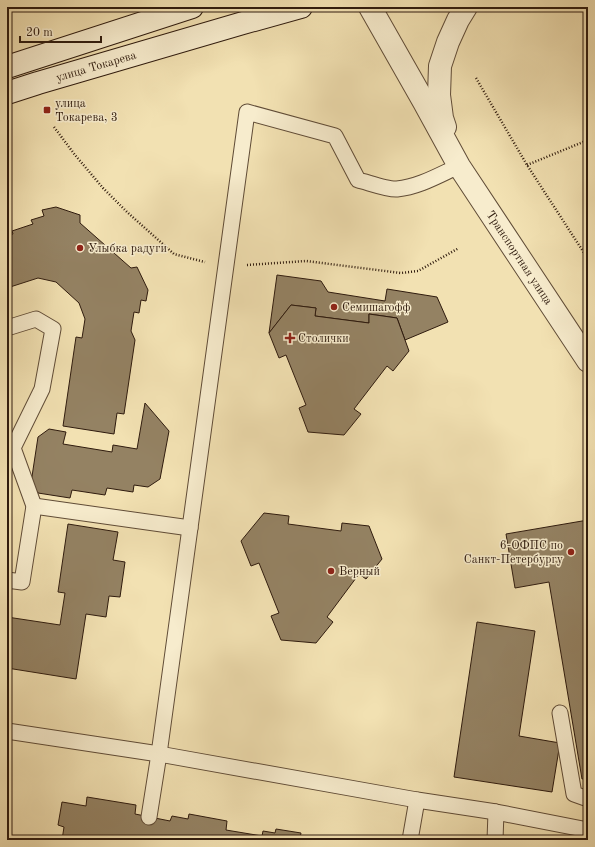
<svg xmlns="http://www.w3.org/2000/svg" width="595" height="847" font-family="'Old Standard TT',serif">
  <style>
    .building { fill: #948263; stroke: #2f1b0e }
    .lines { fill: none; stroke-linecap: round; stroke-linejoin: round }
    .service-casing { stroke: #604c37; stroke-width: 17 }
    .minor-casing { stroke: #604c37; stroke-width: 24 }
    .secondary-casing { stroke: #2f1b0e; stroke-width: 24 }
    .path { stroke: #2f1b0e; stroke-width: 2.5; stroke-dasharray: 1 2; stroke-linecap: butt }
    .service { stroke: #f7eccd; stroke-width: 15 }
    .minor { stroke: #f7eccd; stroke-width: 22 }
    .secondary { stroke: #f7eccd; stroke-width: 22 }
    .poi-dot { fill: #8f2418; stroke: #f7eccd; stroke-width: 1.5 }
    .labels { text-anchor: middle; stroke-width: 3; stroke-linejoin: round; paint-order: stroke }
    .street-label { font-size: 12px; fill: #2f1b0e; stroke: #f7eccd }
    .poi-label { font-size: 12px; fill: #2f1b0e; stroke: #f7eccd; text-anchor: start }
  </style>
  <rect width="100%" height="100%" fill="#f2e1b2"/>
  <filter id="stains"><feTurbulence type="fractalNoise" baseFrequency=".005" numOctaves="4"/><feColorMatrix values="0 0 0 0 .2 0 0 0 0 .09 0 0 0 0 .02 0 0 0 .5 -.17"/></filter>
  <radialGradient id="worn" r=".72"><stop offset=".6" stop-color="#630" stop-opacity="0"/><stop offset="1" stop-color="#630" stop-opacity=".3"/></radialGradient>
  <g class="building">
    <path d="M 56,207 L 80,215 L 80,223 L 131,268 L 137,267 L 148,290 L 146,301 L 141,300 L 139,313 L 134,312 L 131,331 L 135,340 L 124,414 L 117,413 L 114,434 L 63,426 L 76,337 L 82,338 L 85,319 L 79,303 L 56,282 L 38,278 L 7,288 L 7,236 L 13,234 L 12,231 L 33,224 L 31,220 L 44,216 L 42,210 Z"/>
    <path d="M 277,275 L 321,281 L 328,292 L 385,301 L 387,289 L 437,297 L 448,322 L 405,340 L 397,318 L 369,314 L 369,323 L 315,316 L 316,308 L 291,305 L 269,333 Z"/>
    <path d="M 291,305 L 316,308 L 315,316 L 369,323 L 369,314 L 397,318 L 409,351 L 393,371 L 387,366 L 354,409 L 361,414 L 344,435 L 308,432 L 299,408 L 306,405 L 286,355 L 279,358 L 269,333 Z"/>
    <path d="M 145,403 L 169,431 L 160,479 L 148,487 L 134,485 L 133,492 L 107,488 L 105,495 L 72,490 L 70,498 L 38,493 L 31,483 L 38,437 L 49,429 L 66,432 L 63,444 L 112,452 L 113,445 L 137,449 Z"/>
    <path d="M 264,513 L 289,516 L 288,524 L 341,531 L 342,523 L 369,526 L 382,559 L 366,579 L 359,574 L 327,617 L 333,622 L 316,643 L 281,640 L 271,616 L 279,613 L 259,563 L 251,566 L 241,541 Z"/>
    <path d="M 588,520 L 588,778 L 582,779 L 549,582 L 515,588 L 506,534 Z"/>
    <path d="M 68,524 L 118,532 L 113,560 L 125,562 L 120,597 L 109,596 L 106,617 L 86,614 L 76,679 L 7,668 L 7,617 L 60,625 L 65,593 L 58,592 Z"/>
    <path d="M 477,622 L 535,631 L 519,736 L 560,743 L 552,792 L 454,777 Z"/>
    <path d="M 87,797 L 136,805 L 135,814 L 170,821 L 172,816 L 188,819 L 189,814 L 227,821 L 226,830 L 262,836 L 263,831 L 275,833 L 276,829 L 301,833 L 300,838 L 312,840 L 62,840 L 64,827 L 58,825 L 62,802 L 86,806 Z"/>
  </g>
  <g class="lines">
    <g class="service-casing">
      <g id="service">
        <path d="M 7,328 L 36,319 L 53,329 L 42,389 L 13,448 L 34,506 L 22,582 L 7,580"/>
        <path d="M 34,506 L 190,528"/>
        <path d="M 560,713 L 574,794 L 588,799"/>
        <path d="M 7,731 L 159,754 L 417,800 L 496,812 L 588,830"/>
        <path d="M 149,817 L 159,754 L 247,112 L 335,136 L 358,180 C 367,182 388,190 397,189 C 419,187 439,175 459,166"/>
        <path d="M 410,840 L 417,800"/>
        <path d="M 495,840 L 496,812"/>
      </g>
    </g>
    <g class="minor-casing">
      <g id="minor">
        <path id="s1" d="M 370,7 L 424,102 L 459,166 L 588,361"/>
        <path d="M 445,127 L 442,118 L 439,95 L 440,66 L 448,42 L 458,20 L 466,7"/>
      </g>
    </g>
    <g class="secondary-casing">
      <g id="secondary">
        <path d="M 7,67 L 192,7"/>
        <path id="s2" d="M 7,93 L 38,83 L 243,23 L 301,7"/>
      </g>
    </g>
    <g class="path">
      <path d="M 476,78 L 527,165 L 588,259"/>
      <path d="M 54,127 L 75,155 L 103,188 L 127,212 L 174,254 L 205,262"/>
      <path d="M 7,137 L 9,142"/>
      <path d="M 527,165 L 588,140"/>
      <path d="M 247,265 L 306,261 L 401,273 L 418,271 L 459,248"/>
    </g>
    <use href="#service" class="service"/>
    <use href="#minor" class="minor"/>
    <use href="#secondary" class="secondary"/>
  </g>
  <g class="poi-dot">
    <rect x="43" y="106" width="8" height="8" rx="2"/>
    <circle cx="80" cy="248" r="4"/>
    <circle cx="334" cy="307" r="4"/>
    <path d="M288 332h4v4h4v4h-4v4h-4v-4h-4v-4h4z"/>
    <circle cx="571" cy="552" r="4"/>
    <circle cx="331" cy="571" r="4"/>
  </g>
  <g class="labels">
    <g class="street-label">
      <text dy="4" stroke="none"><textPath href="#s2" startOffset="93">улица Токарева</textPath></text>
      <text dy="4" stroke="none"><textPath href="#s1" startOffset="292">Транспортная улица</textPath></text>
    </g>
    <g class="poi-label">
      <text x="55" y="107">улица<tspan x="55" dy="14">Токарева, 3</tspan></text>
      <text x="88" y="252">Улыбка радуги</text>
      <text x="342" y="311">Семишагофф</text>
      <text x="298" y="342">Столички</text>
      <text x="563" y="549" text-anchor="end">6-ОФПС по<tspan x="563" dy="14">Санкт-Петербургу</tspan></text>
      <text x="339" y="575">Верный</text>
    </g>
  </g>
  <rect width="595" height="847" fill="none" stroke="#f2e1b2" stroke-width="24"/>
  <rect x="8" y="8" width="579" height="831" fill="none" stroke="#2f1b0e" stroke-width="2"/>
  <rect x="12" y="12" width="571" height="823" fill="none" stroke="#2f1b0e"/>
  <path d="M20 36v6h81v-6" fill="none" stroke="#2f1b0e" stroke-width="2"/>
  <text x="26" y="36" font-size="12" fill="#2f1b0e" stroke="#f7eccd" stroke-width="3" paint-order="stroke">20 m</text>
  <rect width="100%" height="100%" filter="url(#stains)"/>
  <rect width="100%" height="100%" fill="url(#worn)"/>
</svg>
